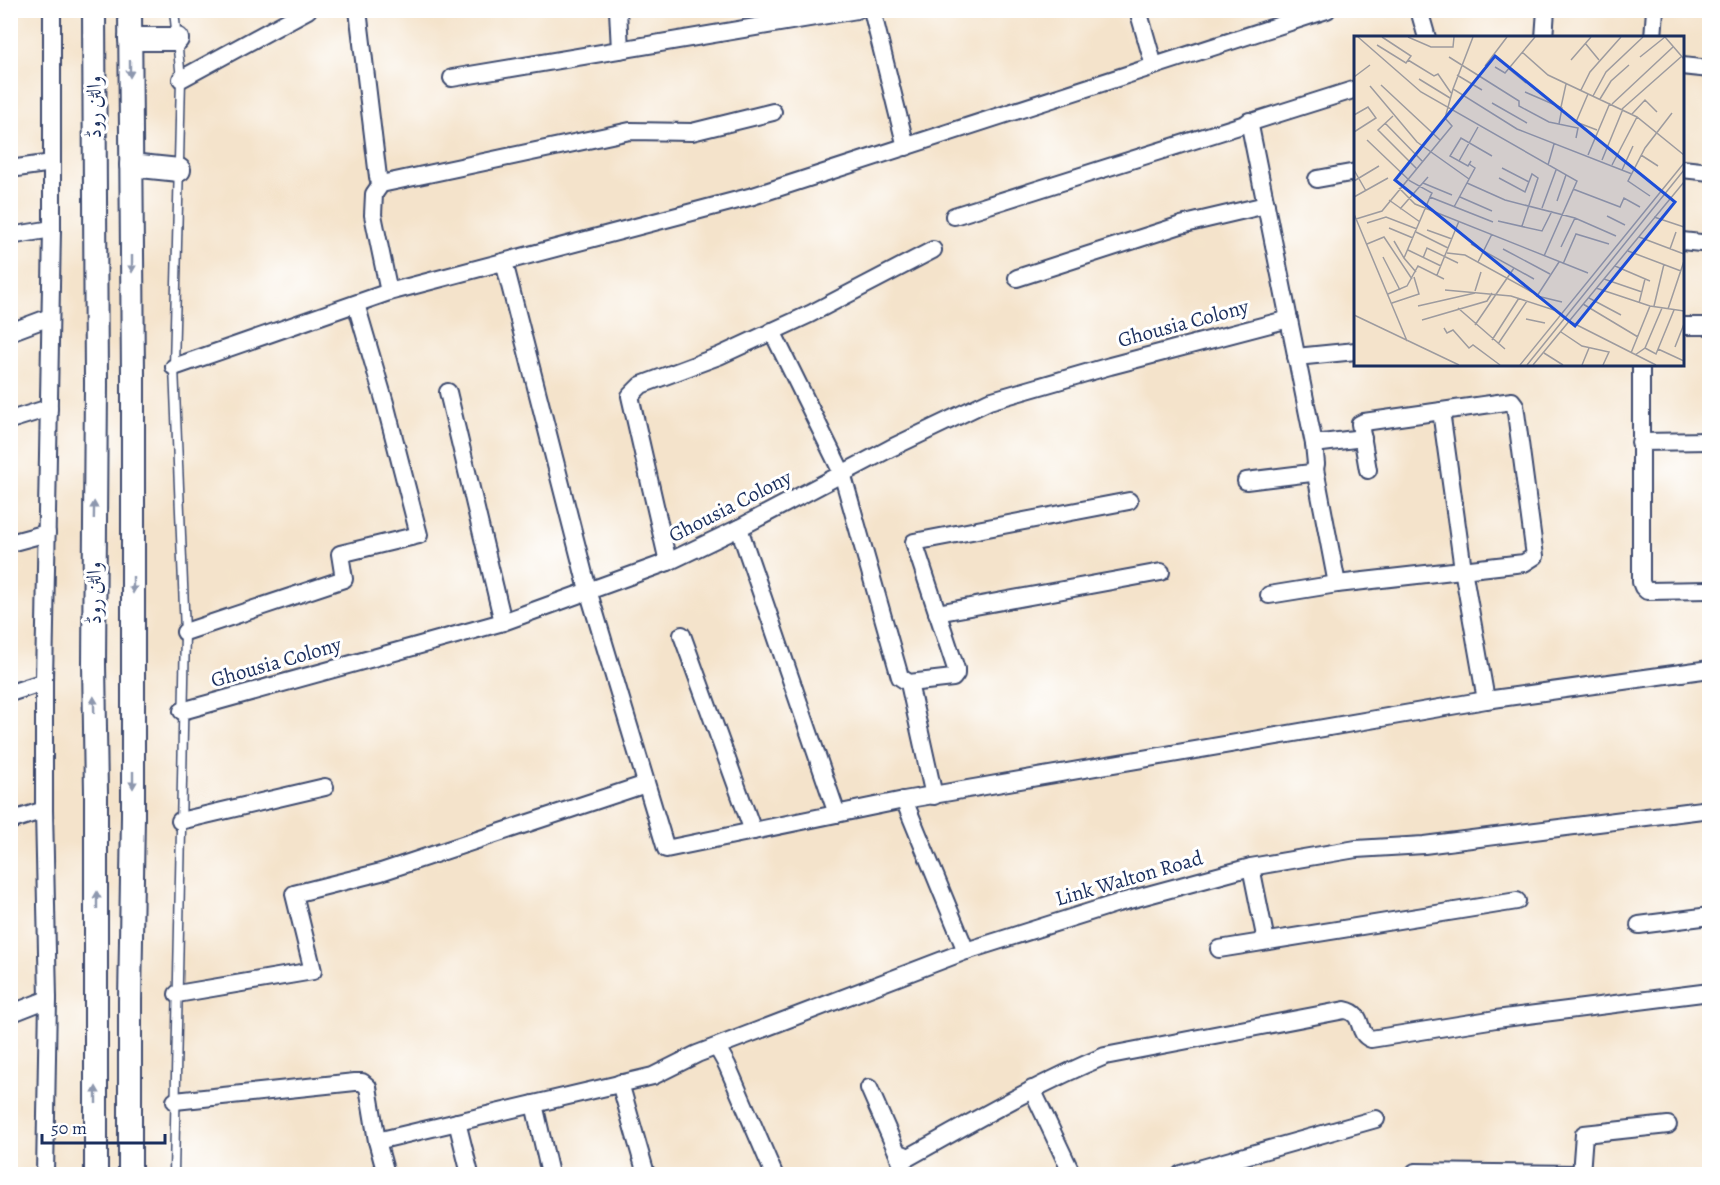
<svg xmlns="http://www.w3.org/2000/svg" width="1720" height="1185" font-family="Alegreya,Amiri,serif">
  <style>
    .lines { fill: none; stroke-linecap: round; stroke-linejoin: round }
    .lane-casing { stroke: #3c4a6e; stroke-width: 11 }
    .street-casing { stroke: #3c4a6e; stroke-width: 20 }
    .secondary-casing { stroke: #3c4a6e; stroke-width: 26 }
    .lane { stroke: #fff; stroke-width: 8 }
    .street { stroke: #fff; stroke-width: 16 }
    .secondary { stroke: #fff; stroke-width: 22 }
    .oneway { fill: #8d97ae }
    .labels { text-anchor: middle; stroke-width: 6; stroke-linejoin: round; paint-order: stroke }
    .street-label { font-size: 21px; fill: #1b2f5e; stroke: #fff }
    .inset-road { fill: none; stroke: #9d9b9f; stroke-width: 1.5 }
    .view { fill: #1d4ed8; fill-opacity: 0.15; stroke: #1d4ed8; stroke-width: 3 }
    .inset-edge { fill: none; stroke: #1b2f5e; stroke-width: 3 }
  </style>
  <rect width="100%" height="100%" fill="#fff"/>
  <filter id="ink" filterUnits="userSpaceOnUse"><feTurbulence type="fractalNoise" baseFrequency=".0167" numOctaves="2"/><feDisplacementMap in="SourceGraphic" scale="12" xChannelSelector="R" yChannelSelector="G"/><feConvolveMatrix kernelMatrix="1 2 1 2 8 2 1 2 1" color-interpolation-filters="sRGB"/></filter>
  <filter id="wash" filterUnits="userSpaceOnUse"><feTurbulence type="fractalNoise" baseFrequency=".008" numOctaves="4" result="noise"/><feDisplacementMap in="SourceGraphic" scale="24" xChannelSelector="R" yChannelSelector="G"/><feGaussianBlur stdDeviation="1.35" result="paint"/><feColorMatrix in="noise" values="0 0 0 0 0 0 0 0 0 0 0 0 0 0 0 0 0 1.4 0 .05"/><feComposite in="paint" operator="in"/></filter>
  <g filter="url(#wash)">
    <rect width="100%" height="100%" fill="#f4e3cb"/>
  </g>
  <g filter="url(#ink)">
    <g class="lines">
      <g class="lane-casing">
        <path id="lane" d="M 174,1174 L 185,632 L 174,367 L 181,79 L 174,10"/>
      </g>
      <g class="street-casing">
        <g id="street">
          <path d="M 358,10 L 378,177 L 381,184"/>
          <path d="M 618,10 L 620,50"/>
          <path d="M 872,10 L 906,147"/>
          <path d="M 1138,10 L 1154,66"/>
          <path d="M 1419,10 L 1427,38"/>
          <path d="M 1544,38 L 1546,10"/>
          <path d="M 1653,38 L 1655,10"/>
          <path d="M 1682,66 L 1710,69"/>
          <path d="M 452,78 L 857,10"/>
          <path d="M 181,79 L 308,10"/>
          <path d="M 1249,121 L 1314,444 L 1363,438"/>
          <path d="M 10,169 L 52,163"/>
          <path d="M 1682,169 L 1710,172"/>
          <path d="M 1317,179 L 1356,172"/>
          <path d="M 954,216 L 1356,89"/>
          <path d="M 10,236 L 52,229"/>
          <path d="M 1682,241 L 1710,244"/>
          <path d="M 504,262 L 588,590 L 666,849 L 904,800 L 1486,700 L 1710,669"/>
          <path d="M 1017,278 L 1181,225 L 1266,205"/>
          <path d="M 389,292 L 373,215 L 374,194 L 381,184 L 630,131 L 692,132 L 773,112"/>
          <path d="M 1682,326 L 1710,326"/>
          <path d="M 772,331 L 842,473 L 900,677 L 909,683 L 953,678 L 956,674 L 956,669 L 914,542 L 1129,501"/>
          <path d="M 10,332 L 50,317"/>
          <path d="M 1296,357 L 1356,351"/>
          <path d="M 1641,364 L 1641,582 L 1643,587 L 1647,591 L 1710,590"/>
          <path d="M 174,367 L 389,292 L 753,196 L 1327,10"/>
          <path d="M 448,392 L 503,622"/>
          <path d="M 1441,411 L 1463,569 L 1486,700"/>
          <path d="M 10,420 L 49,408"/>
          <path d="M 1640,442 L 1710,441"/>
          <path d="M 1315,469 L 1337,584"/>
          <path d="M 1246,481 L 1311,473 L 1315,469 L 1316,464 L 1314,444"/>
          <path d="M 739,528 L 837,814"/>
          <path d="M 10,543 L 47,533"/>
          <path d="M 668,562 L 630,396 L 641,385 L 719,356 L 810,314 L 933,250"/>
          <path d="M 1269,595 L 1337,584 L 1524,563 L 1535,556 L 1515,405 L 1512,401 L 1364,422 L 1360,424 L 1368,470"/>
          <path d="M 937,613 L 1161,572"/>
          <path d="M 185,632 L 344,579 L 340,554 L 419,535 L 385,403 L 356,304"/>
          <path d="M 682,635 L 753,831"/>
          <path d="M 909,683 L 934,796"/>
          <path d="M 10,693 L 44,682"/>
          <path d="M 182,711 L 503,622 L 668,562 L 739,528 L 891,448 L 989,401 L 1110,366 L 1289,319"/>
          <path d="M 904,800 L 966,951"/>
          <path d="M 10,821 L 44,810"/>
          <path d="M 180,821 L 325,787"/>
          <path d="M 1251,867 L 1266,941"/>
          <path d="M 1639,925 L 1710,916"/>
          <path d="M 1219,949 L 1517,901"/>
          <path d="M 177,994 L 313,971 L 294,894 L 381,872 L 646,784"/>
          <path d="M 10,1014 L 48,999"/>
          <path d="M 717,1047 L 727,1065 L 774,1174"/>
          <path d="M 620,1083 L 646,1174"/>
          <path d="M 869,1088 L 897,1152 L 909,1157 C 974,1121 1037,1084 1105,1056 L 1345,1010 C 1366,1014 1355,1033 1371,1039 L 1496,1019 L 1710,992"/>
          <path d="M 1032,1089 L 1072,1174"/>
          <path d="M 175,1101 L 355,1082 L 362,1082 L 368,1087 L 377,1141 L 386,1174"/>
          <path d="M 534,1104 L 550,1174"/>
          <path d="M 457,1122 L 470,1174"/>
          <path d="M 377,1141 L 653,1076 L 697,1054 L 966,951 L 1118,903 L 1251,867 L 1356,849 L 1424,845 L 1710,809"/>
          <path d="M 897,1152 L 905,1174"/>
          <path d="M 1415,1172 L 1581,1174"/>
          <path d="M 45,1174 L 48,999 L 44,810 L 44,682 L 52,229 L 52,10"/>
          <path d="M 1181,1174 L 1376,1119"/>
          <path d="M 1581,1174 L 1584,1134 L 1668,1125"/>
        </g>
      </g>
      <g class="secondary-casing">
        <g id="secondary">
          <path d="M 94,10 L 96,384 L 94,664 L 96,793 L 96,1174"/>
          <path d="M 130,10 L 133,375 L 133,816 L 130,1001 L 130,1174"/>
          <path d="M 130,39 L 177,39"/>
          <path d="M 131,165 L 179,170"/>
        </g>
      </g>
      <use href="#lane" class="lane"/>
      <use href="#street" class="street"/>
      <use href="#secondary" class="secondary"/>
    </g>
    <defs><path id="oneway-solid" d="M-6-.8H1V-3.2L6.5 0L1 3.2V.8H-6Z" transform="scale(1.5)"/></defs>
    <g class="oneway">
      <use href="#oneway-solid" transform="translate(130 69) rotate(90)"/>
      <use href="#oneway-solid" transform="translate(132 264) rotate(90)"/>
      <use href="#oneway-solid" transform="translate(94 510) rotate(-89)"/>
      <use href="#oneway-solid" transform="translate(133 585) rotate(90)"/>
      <use href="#oneway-solid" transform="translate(94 705) rotate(-91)"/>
      <use href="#oneway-solid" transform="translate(133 780) rotate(90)"/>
      <use href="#oneway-solid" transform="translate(97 900) rotate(-90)"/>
      <use href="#oneway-solid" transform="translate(96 1095) rotate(-90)"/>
    </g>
  </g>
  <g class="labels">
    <g class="street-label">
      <text transform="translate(94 107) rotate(-90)" y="7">والٹن روڈ</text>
      <text transform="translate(1183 323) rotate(-15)" y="7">Ghousia Colony</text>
      <text transform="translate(730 506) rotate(-27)" y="7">Ghousia Colony</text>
      <text transform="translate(94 593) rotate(-90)" y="7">والٹن روڈ</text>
      <text transform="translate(276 662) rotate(-16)" y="7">Ghousia Colony</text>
      <text transform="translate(1129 878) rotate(-16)" y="7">Link Walton Road</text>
    </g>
  </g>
  <g transform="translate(1354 36)">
    <rect width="330" height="330" fill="#f4e3cb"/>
    <path class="inset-road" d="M 4,1 L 67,56 L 223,145 L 190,220M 54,1 L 77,11 L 99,11 L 100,1M 119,1 L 99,53 L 163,93 L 278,138M 311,1 L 330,23M 231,7 L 245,24M 23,9 L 52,27 L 57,20 L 28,1M 168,16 L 194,39 L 283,81 L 330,119M 95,21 L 165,65 L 165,70 L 195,86 L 224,92 L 222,102M 286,21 L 311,1M 54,24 L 80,40 L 84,38 L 97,57M 217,24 L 237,1M 131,30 L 153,1M 141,31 L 151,37 L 181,1M 155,33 L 172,47M 103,39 L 128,54M 0,41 L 16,29M 65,43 L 96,62M 27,49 L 86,104M 16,50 L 63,106 L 115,143M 227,54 L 236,36 L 267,1M 171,56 L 208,72 L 205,88M 234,58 L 222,86 L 243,94M 239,60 L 252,36 L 289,1M 246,63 L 257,45 L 275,29M 138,67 L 173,87M 258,68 L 319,11M 207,71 L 212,48M 268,73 L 328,20M 278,78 L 291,64 L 303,76M 0,79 L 14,71 L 22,82 L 0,96M 39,80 L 24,94 L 63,133M 31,87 L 69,126M 13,104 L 56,145 L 78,157 L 76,161 L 139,186M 234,119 L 256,67M 287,119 L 304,130M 248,124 L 269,73M 105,125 L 124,91M 117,125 L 114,130 L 96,120 L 107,102 L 138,120M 194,129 L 200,108M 258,129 L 283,81M 148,132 L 175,146M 0,134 L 12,155M 268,134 L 279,110M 145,142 L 171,156 L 178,138 L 184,142 L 168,190M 0,145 L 25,130M 69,147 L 98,159M 113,147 L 151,164 L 221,182 L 262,200M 45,152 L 61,168 L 234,237M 219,153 L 266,171 L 270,162 L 286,171M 296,160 L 274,145 L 291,112 L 318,77M 0,161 L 34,142M 106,161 L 138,175M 35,164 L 66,186M 203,165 L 212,139M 100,171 L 121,132 L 115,128M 188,172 L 202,134M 46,173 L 74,141M 0,178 L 53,305M 253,180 L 271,189M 300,181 L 330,191M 2,183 L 28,175 L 98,90 L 91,82 L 99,53M 144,185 L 188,195 L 198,175M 13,187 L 32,181 L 63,193M 35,192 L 59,202M 73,194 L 98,203M 62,196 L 94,212M 285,201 L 330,218M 40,205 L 50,222M 13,208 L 30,201 L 58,243M 117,208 L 180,243M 207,211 L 221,182M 149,213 L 196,238M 316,213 L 322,196M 54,214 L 87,230M 274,215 L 327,235M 93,217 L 111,219 L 178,256M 29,221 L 46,254M 69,222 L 73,212 L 104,227M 124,226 L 138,198M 205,226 L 183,260 L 208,266M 209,228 L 222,198 L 255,208M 261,230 L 296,245M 62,236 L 50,222 L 76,161M 83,239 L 105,185M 250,243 L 288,256M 242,252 L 296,270 L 330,275M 91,254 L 157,260 L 203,275M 121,255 L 127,236M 34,258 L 53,250 L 64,230 L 90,243M 235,262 L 267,279M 38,267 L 65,258 L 60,241M 285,267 L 291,243M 229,268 L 284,301M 64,270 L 121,257M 300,270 L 310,228M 104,272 L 151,313M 314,273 L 330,225M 0,279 L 105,329M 172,283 L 191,287M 68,284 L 133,265 L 138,257M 215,285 L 302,329M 121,289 L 160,232M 90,292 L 93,297 L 99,294 L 115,312 L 119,309 L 146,329M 207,296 L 228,310 L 255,316 L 249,329M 138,304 L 165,262M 144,308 L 173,265M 321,311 L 330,288M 291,312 L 302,318 L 320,274M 304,313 L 330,325M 190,317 L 209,329M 277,317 L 296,270M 281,319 L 291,312 L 308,272M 166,329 L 330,127M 173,329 L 330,134M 179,329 L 330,146M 228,329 L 235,312"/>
    <path class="view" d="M 141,20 L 321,166 L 221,290 L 41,144 Z"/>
    <rect width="330" height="330" class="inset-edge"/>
  </g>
  <rect width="1720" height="1185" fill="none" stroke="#fff" stroke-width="36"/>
  <path d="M42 1134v9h123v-9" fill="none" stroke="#1b2f5e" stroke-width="3"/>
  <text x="51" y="1134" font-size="18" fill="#1b2f5e" stroke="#ffffff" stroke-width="4.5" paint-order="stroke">50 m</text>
</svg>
